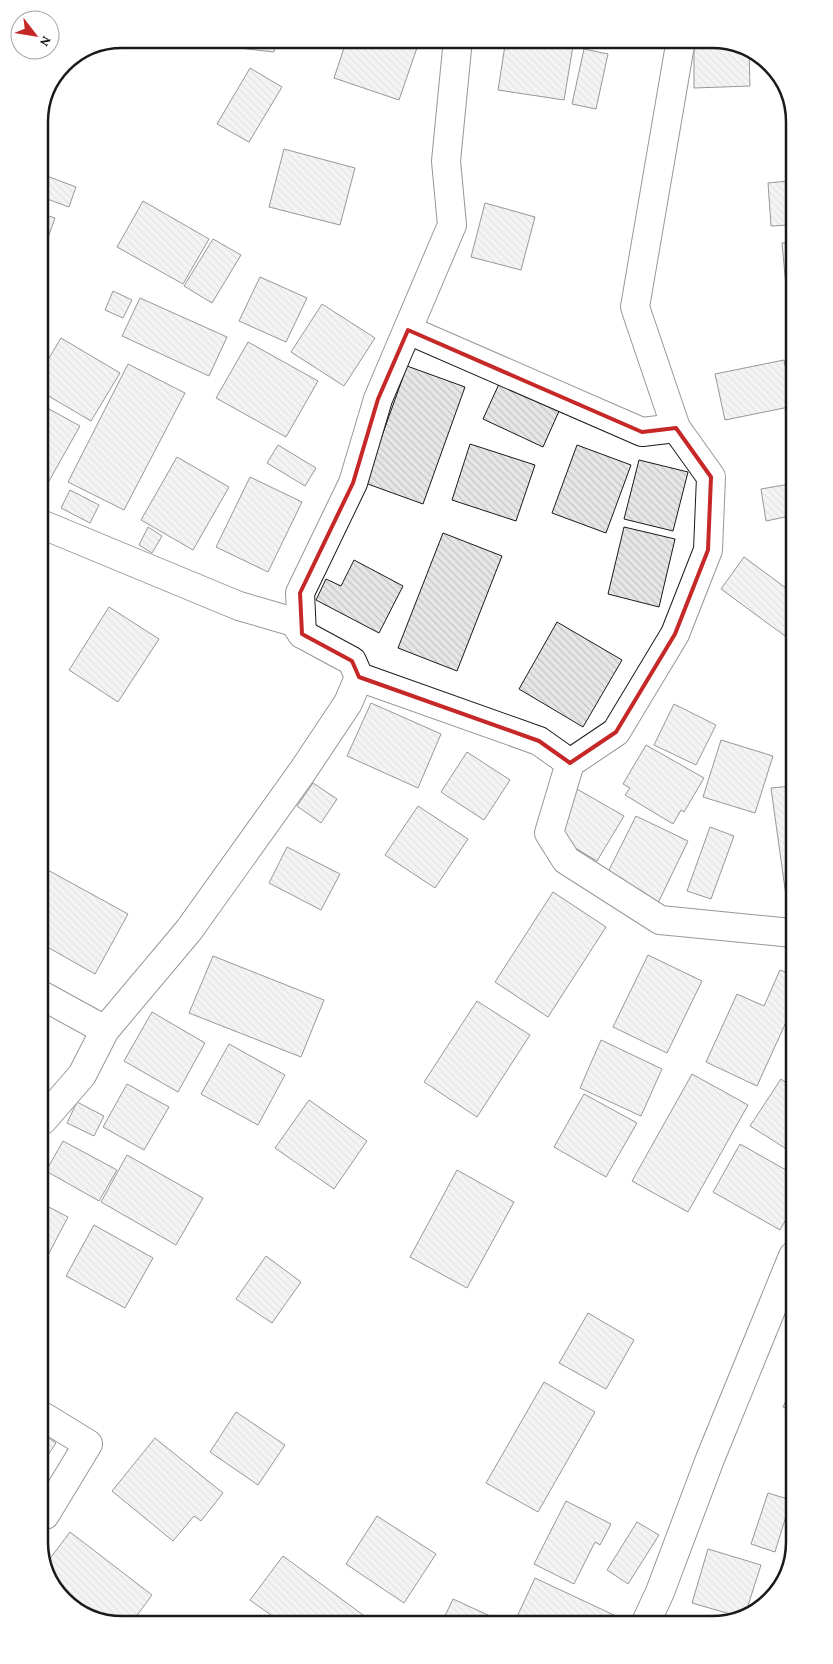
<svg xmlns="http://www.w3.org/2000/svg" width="833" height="1664" font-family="'Crimson Pro',serif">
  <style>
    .building { fill: url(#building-back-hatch); stroke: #1a1a1a }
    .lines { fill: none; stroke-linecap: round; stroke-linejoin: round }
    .street-casing { stroke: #1a1a1a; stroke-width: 30 }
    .street { stroke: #fff; stroke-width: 28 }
    .marked { fill: none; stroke: #c62828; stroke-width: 4; stroke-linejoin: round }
    .rim { fill: none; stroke: #1a1a1a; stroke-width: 2.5 }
  </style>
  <defs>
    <pattern id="building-back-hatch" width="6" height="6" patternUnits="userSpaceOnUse" patternTransform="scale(1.25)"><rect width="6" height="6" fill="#e6e6e6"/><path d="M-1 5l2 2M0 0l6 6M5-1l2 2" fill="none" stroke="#c5c5c5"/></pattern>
  </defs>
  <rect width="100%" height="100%" fill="#fff"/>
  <g class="building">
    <path d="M 186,39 L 276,39 L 274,52 L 186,42 Z"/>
    <path d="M 347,39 L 420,39 L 399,100 L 334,78 Z"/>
    <path d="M 506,39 L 529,39 L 573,46 L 564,100 L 498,90 Z"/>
    <path d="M 694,39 L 717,39 L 749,51 L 750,86 L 694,88 Z"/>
    <path d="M 584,49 L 608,54 L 596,109 L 572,104 Z"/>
    <path d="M 250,68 L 282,87 L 249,142 L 217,124 Z"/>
    <path d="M 284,149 L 355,168 L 340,225 L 269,207 Z"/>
    <path d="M 39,173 L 76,187 L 69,207 L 39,196 Z"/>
    <path d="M 788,181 L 789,225 L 771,226 L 768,183 Z"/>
    <path d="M 143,201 L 209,239 L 183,284 L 117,247 Z"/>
    <path d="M 485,203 L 535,217 L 521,270 L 471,257 Z"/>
    <path d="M 39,213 L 55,218 L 40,260 Z"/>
    <path d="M 213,239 L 241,255 L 212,303 L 184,286 Z"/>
    <path d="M 789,242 L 789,286 L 786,286 L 782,243 Z"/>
    <path d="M 260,277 L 307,298 L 286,342 L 239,321 Z"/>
    <path d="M 113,291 L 132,300 L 123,318 L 105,310 Z"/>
    <path d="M 140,298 L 227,337 L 209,376 L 122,336 Z"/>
    <path d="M 322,304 L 375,338 L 344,386 L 291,352 Z"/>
    <path d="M 61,338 L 120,373 L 91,421 L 40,391 L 40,373 Z"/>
    <path d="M 248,342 L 318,381 L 286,437 L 216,398 Z"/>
    <path d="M 784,360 L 789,383 L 789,407 L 725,420 L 715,374 Z"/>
    <path d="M 128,364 L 185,393 L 124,510 L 68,482 Z"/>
    <path d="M 407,366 L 465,387 L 423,504 L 365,483 Z"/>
    <path d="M 504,373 L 564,400 L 543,447 L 483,419 Z"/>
    <path d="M 40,404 L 80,426 L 44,490 L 40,488 Z"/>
    <path d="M 470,444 L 535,465 L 516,521 L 452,500 Z"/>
    <path d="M 278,445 L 316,468 L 305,486 L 267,463 Z"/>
    <path d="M 577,445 L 631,465 L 606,533 L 552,513 Z"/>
    <path d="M 177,457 L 229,487 L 193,550 L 141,520 Z"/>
    <path d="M 639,460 L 688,472 L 673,531 L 624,519 Z"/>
    <path d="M 250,477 L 302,502 L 268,572 L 216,547 Z"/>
    <path d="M 790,484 L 790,516 L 766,521 L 761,489 Z"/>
    <path d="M 70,490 L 99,505 L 90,523 L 61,508 Z"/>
    <path d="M 148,527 L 162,536 L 152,553 L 139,545 Z"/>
    <path d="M 624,527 L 675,539 L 659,607 L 608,594 Z"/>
    <path d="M 443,533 L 502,556 L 457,671 L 398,648 Z"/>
    <path d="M 744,557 L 790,591 L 789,639 L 721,589 Z"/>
    <path d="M 354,560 L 403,586 L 379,633 L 316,600 L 326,579 L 341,586 Z"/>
    <path d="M 109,607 L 159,639 L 118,702 L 69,670 Z"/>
    <path d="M 557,622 L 622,660 L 583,727 L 519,689 Z"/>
    <path d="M 371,703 L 441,734 L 418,788 L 347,756 Z"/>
    <path d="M 674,704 L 716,725 L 696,765 L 654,745 Z"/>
    <path d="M 721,740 L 773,756 L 755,813 L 703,797 Z"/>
    <path d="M 646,745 L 704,778 L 684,812 L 681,810 L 673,824 L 625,795 L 630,788 L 623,784 Z"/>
    <path d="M 467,752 L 510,780 L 484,820 L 441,792 Z"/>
    <path d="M 313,783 L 337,799 L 321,823 L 297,806 Z"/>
    <path d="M 791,786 L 791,895 L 786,896 L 771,788 Z"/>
    <path d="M 577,789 L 624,816 L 597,861 L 550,833 Z"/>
    <path d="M 418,806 L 468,839 L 435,888 L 385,855 Z"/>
    <path d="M 636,816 L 688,841 L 658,903 L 605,878 Z"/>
    <path d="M 710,827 L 734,836 L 711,899 L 687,891 Z"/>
    <path d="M 287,847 L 340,874 L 321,910 L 269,883 Z"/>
    <path d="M 44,868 L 128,914 L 95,974 L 42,944 L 42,871 Z"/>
    <path d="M 553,892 L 606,927 L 548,1017 L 495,982 Z"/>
    <path d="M 648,955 L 702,981 L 667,1053 L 613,1027 Z"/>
    <path d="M 213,956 L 324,1000 L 301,1057 L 189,1013 Z"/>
    <path d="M 780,970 L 792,975 L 792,1009 L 757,1086 L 706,1062 L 737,994 L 764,1006 Z"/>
    <path d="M 477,1001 L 530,1035 L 477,1117 L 424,1082 Z"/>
    <path d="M 152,1012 L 205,1043 L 178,1092 L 124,1061 Z"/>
    <path d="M 601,1040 L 662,1069 L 641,1116 L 580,1088 Z"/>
    <path d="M 229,1044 L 285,1075 L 258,1125 L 201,1094 Z"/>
    <path d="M 692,1074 L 748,1105 L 688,1212 L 632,1181 Z"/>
    <path d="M 781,1079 L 792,1087 L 793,1153 L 750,1126 Z"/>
    <path d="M 127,1084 L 169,1107 L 144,1150 L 103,1127 Z"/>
    <path d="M 584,1094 L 637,1123 L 606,1177 L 554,1147 Z"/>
    <path d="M 309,1100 L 367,1141 L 334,1189 L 275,1148 Z"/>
    <path d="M 77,1102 L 104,1116 L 94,1136 L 67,1123 Z"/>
    <path d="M 63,1141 L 117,1170 L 99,1201 L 46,1171 Z"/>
    <path d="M 740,1144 L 793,1174 L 793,1207 L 780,1230 L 713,1192 Z"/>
    <path d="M 127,1155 L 203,1198 L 176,1245 L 101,1202 Z"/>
    <path d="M 457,1170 L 514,1202 L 467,1288 L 410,1257 Z"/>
    <path d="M 43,1204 L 68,1217 L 46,1259 L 44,1257 Z"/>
    <path d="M 94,1225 L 153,1258 L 125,1308 L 66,1276 Z"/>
    <path d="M 266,1256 L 301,1282 L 272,1323 L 236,1299 Z"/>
    <path d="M 588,1313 L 634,1340 L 606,1389 L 559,1363 Z"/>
    <path d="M 544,1382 L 595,1412 L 538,1512 L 486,1483 Z"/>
    <path d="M 794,1384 L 794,1412 L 783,1407 Z"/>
    <path d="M 236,1412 L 285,1445 L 258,1485 L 210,1452 Z"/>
    <path d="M 44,1435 L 56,1443 L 44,1461 Z"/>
    <path d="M 155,1438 L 223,1493 L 201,1521 L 194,1516 L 173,1541 L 112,1491 Z"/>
    <path d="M 768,1493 L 791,1500 L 775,1552 L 751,1544 Z"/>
    <path d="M 566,1501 L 611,1524 L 600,1545 L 595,1542 L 574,1584 L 534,1564 Z"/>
    <path d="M 377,1516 L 436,1554 L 404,1603 L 346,1564 Z"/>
    <path d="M 637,1522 L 659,1535 L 628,1584 L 607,1570 Z"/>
    <path d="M 70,1532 L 152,1595 L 130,1625 L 116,1625 L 75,1611 L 45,1574 L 45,1565 Z"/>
    <path d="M 708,1549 L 761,1565 L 744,1618 L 692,1603 Z"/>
    <path d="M 283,1556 L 374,1623 L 282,1623 L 250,1600 Z"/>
    <path d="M 535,1578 L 616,1616 L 614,1620 L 515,1621 Z"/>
    <path d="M 453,1599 L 501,1621 L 500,1621 L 442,1622 Z"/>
  </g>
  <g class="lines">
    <g class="street-casing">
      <g id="street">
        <path d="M 681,39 L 635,307 L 676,428 L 711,477 L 708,550 L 675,634 L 616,732 L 570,763 L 549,833 L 566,860 L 660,920 L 792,933"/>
        <path d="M 408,330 L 642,432 L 676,428"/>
        <path d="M 41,524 L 239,606 L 294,622 L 302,634 L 300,593 L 353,483 L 378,399 L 452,225 L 446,161 L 458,39"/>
        <path d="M 359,677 L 539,741 L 570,763"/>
        <path d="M 43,996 L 105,1030"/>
        <path d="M 43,1120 L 82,1075 L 105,1030 L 189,930 L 302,772 L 348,703 L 359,677 L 352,661 L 302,634"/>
        <path d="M 44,1417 L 88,1444 L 45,1515"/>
        <path d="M 647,1620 L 660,1592 L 710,1459 L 793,1256"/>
      </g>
    </g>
    <use href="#street" class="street"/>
  </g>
  <path d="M0 0H833V1664H0ZM 408,330 L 642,432 L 676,428 L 711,477 L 708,550 L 675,634 L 616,732 L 570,763 L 539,741 L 359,677 L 352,661 L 302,634 L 300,593 L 353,483 L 378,399 Z" fill="#fff" fill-opacity=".55" fill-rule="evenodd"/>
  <path class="marked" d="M 408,330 L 642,432 L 676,428 L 711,477 L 708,550 L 675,634 L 616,732 L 570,763 L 539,741 L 359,677 L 352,661 L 302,634 L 300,593 L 353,483 L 378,399 Z"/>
  <path d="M0 0H833V1664H0ZM122 48H712A74 74 0 0 1 786 122V1542A74 74 0 0 1 712 1616H122A74 74 0 0 1 48 1542V122A74 74 0 0 1 122 48Z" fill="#fff" fill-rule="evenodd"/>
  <path class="rim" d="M122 48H712A74 74 0 0 1 786 122V1542A74 74 0 0 1 712 1616H122A74 74 0 0 1 48 1542V122A74 74 0 0 1 122 48Z"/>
  <g transform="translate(35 35) rotate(121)"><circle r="24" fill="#ffffff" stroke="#a3a3a3"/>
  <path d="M0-4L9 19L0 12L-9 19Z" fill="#c62828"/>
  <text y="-8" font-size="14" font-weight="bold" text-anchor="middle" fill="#1a1a1a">N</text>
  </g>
</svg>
